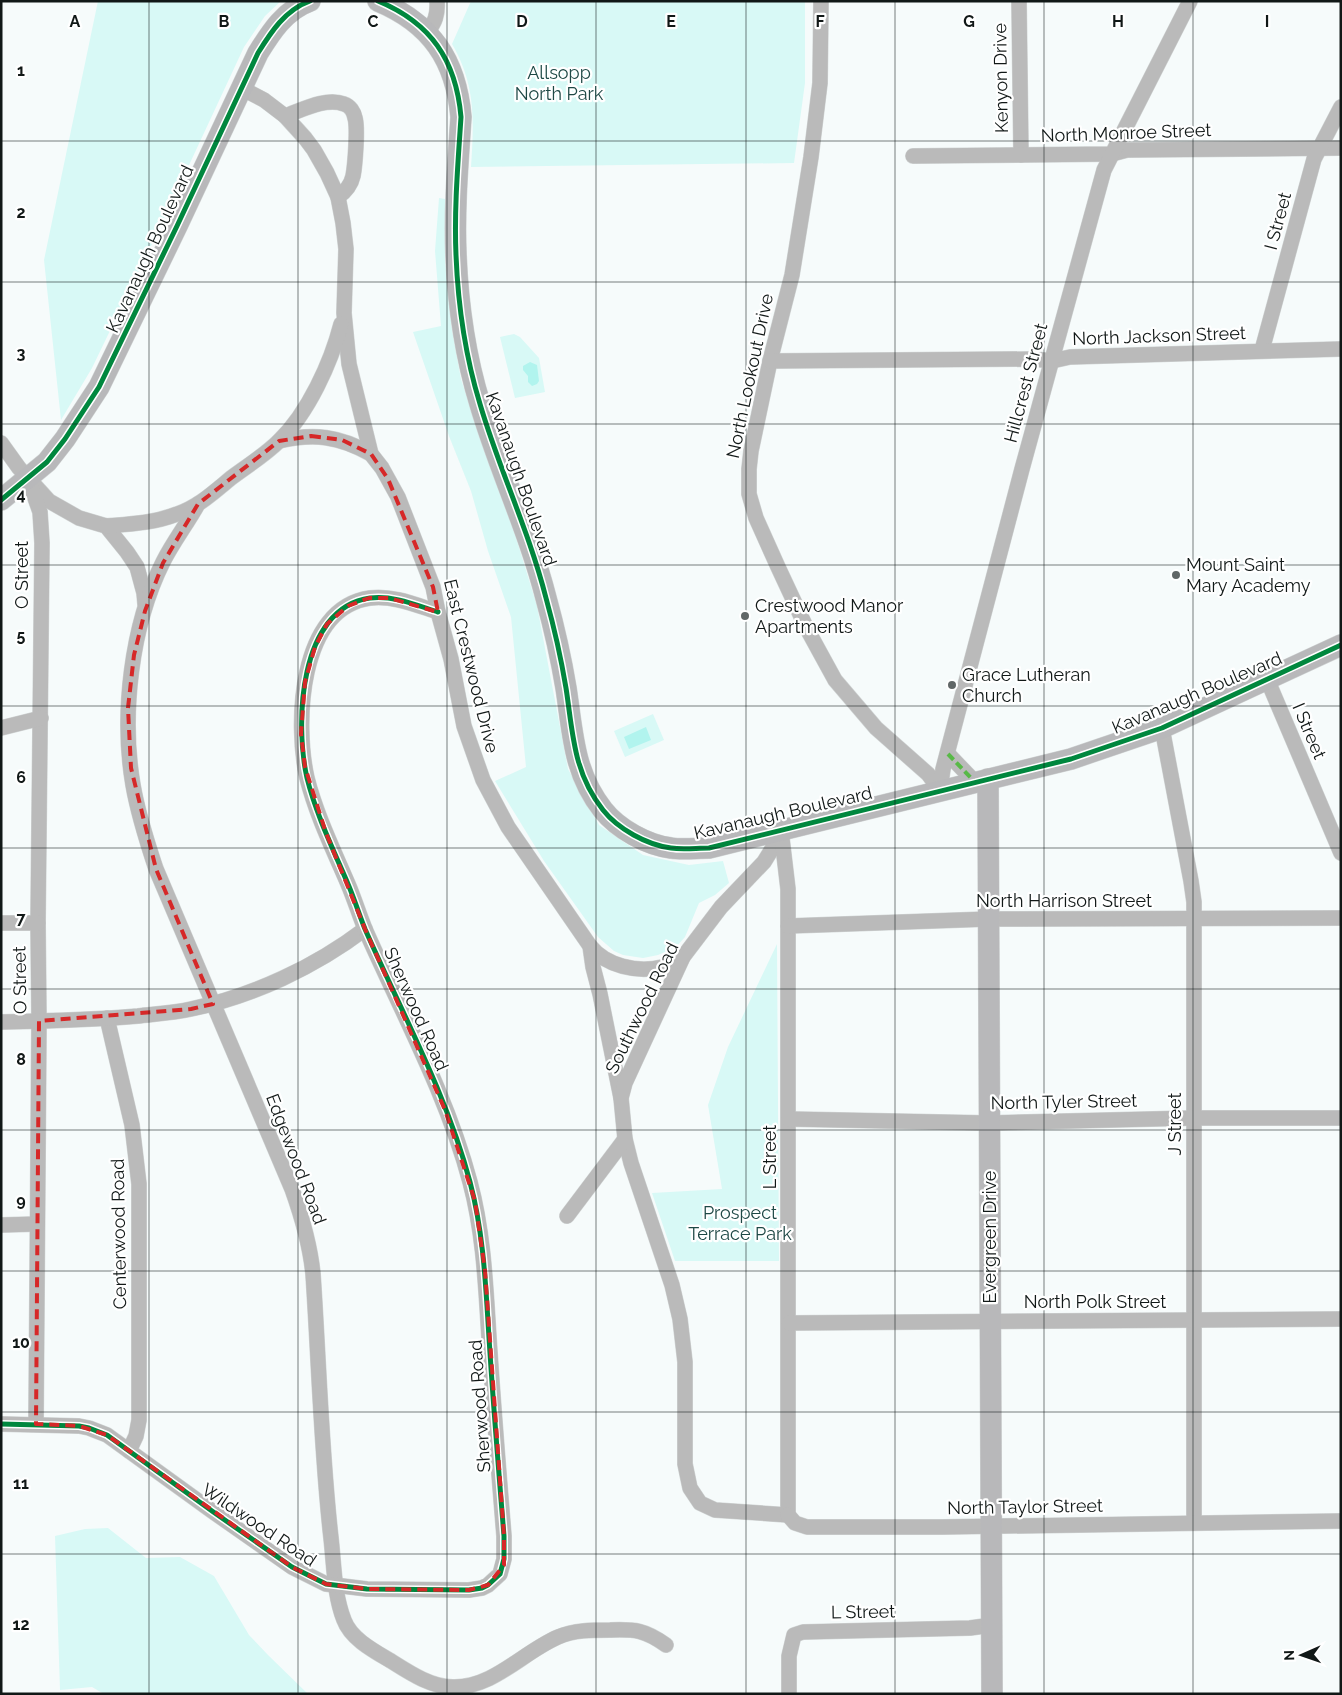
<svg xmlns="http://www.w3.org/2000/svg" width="1342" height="1695" font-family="Raleway,sans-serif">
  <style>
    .green { fill: #d8f9f6 }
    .water { fill: #b1f4ee }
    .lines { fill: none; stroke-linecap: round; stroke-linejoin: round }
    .street-casing { stroke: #d2d6d6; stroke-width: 16 }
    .secondary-casing { stroke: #d2d6d6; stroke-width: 22 }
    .street { stroke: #bababa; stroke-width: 15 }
    .secondary { stroke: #b8b8ba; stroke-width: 21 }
    .quiet { stroke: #58b947; stroke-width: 4; stroke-dasharray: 8 4; stroke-linecap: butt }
    .cycleway-casing { stroke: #fff; stroke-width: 8 }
    .cycleway { stroke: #00873e; stroke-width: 5 }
    .marked { fill: none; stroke: #d62828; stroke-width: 4; stroke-dasharray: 10 6; stroke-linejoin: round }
    .grid { fill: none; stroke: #111817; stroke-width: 1; stroke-opacity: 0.55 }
    .poi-dot { fill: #616767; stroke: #fff; stroke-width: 2 }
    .labels { text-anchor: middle; stroke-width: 4.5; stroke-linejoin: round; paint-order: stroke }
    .park-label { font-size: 18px; fill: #1d4845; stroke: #fff }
    .street-label { font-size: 18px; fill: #111817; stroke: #fff }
    .poi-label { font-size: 18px; fill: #111817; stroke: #fff; text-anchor: start }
    .grid-label { font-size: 16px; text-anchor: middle; font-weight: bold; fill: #111817; stroke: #fff; stroke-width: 4.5; stroke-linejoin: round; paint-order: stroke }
  </style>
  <rect width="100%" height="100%" fill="#f6fbfb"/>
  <g class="green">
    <path d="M 98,1 L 281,1 L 265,16 L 244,47 L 163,221 L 92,368 L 61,420 L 44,260 Z"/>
    <path d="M 471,1 L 805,1 L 805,83 L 794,163 L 471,167 C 474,121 476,85 452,44 Z"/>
    <path d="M 439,198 L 445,199 L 445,259 L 452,330 L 461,379 L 480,438 L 514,531 L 537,606 L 568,769 L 599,825 L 643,855 L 689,865 L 723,861 L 729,883 L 715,895 L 699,903 L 685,937 L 676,947 L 658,955 L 643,958 L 623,955 L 614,951 L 598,937 L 544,861 L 495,781 L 526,767 L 511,617 L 488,551 L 471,491 L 449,436 L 413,332 L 441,326 L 435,251 Z"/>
    <path d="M 514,334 L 520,337 L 539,358 L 545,392 L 515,398 L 500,337 Z"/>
    <path d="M 653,714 L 664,740 L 625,757 L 614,731 Z"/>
    <path d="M 777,944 L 779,1261 L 675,1261 L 652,1193 L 722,1189 L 708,1105 L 728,1047 Z"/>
    <path d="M 108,1528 L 146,1558 L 180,1557 L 214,1576 L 249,1635 L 268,1655 L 308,1694 L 104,1694 L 92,1687 L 60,1690 L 55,1536 L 85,1529 Z"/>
  </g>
  <g class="water">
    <path d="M 530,362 L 537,365 L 539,381 L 537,384 L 532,386 L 528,382 L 528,376 L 523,370 L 523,366 Z"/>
    <path d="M 646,727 L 651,740 L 629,749 L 624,737 Z"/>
  </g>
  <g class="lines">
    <g class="street-casing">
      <g id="street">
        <path d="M 821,1 L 820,83 L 811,157 L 792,275 L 770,361 L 751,451 L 749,469 L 749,494 L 756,518 L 778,567 L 806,627 L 835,680 L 876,728 L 928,774 L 940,790"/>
        <path d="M 1019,1 L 1021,155"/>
        <path d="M 427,33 C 435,22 438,15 437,1"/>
        <path d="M 241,88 L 264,100 L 285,116 L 305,138 L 314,150 L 327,173 L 338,197 L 343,223 L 346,249 L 344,313 L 349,364 L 371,454 L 382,468 L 398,497 L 433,587 L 438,612 L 451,659 L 464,726 L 483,780 L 508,827 L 590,946 L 593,967 L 600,994 L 621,1098"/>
        <path d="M 285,116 C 302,110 326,97 344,104 C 350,106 354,112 355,118 C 358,128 355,166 353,176 C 351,185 345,192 338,197"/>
        <path d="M 913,156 L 1112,154 L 1127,150 L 1341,148"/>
        <path d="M 1262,350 L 1314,159 L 1341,107"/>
        <path d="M 770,361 L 1034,359 L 1052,361 L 1070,357 L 1341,349"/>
        <path d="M 279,441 C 314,433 339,436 371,454"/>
        <path d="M 1,443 L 19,468 L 49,501 L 79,518 L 106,526 L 127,552 L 137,567 L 144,593 L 145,604"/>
        <path d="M 28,478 L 40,512 L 42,543 L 38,923 L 39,1021 L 36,1424"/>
        <path d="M 198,504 C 187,524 173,542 163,562 C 131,626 121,715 133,785 C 138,814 147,842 156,869 L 292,1189 C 302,1217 310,1244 313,1274 C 319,1362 321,1450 331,1538 C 334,1564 334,1595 344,1620 C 351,1639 374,1651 391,1661 C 410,1673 431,1687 453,1687 C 493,1688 523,1652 558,1637 C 574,1630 592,1630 610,1630 C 635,1629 645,1630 666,1645"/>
        <path d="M 106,526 C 131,524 154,523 177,514 C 198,507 214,492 231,478 C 247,466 265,455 279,441 C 308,413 331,363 341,324"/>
        <path d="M 1267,679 L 1341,853"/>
        <path d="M 1,728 L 41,718"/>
        <path d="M 1162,728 L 1191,881 L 1194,902 L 1194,1523"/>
        <path d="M 948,754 L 975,782"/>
        <path d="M 940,790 L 943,769 L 1022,469 L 1104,170 L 1190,1"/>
        <path d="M 781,830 L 772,849 L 764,862 L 721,907 L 683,957 L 625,1083 L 621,1098 L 625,1139 L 631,1163 L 672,1285 L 680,1319 L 685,1362 L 685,1464 L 690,1488 L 700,1503 L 715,1510 L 788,1515"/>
        <path d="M 781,830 L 788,889 L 788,1515"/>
        <path d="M 1,923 L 38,923"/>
        <path d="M 788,926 L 989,919 L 1341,918"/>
        <path d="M 590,946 C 606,966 637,973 662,967 C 670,966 677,961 683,957"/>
        <path d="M 107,1018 L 132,1125 L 139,1184 L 139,1420 L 136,1436 L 129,1451"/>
        <path d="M 1,1022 C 47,1021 92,1020 138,1016 C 155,1014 173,1013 191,1009 C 253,996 315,967 365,929"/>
        <path d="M 789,1119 L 989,1123 L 1194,1118 L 1341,1118"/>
        <path d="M 567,1216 L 625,1139"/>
        <path d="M 1,1225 L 37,1224"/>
        <path d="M 789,1323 L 1341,1319"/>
        <path d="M 1,1424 L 79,1426 L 89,1428 L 107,1435 L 212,1511 L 292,1567 L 326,1584 L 367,1589 L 469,1590 L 482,1588 L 488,1585 L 500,1574 L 504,1559 L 504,1536 C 499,1475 494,1414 490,1353 C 486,1296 485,1238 470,1182 C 447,1095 401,1011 365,929 C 359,914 354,898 348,884 C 333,849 316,814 307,778 C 295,725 298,608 370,598 C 393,595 416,605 438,612"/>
        <path d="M 788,1515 L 795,1523 L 807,1527 L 942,1527 L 1341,1521"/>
        <path d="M 789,1694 L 789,1656 L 794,1635 L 803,1632 L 970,1628 L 992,1625"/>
      </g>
    </g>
    <g class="secondary-casing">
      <g id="secondary">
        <path d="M 378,1 C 431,23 456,60 461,117 C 458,163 454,209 456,255 C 458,305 465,355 480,404 C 499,469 529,531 546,598 C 554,627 561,658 566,688 C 573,733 573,772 603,810 C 618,829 647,845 671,848 C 683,850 696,848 709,848 L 1071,759 L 1162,728 L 1341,645"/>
        <path d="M 1,500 L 47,462 L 65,439 L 99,387 L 177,226 L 258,53 C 271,32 285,10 310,1"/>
        <path d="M 988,779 L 992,1694"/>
      </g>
    </g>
    <use href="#street" class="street"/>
    <use href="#secondary" class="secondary"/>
    <path class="quiet" d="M 948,754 L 975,782"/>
    <g class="cycleway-casing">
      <g id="cycleway">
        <path d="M 378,1 C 431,23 456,60 461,117 C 458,163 454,209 456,255 C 458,305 465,355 480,404 C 499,469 529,531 546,598 C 554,627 561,658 566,688 C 573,733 573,772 603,810 C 618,829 647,845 671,848 C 683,850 696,848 709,848 L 1071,759 L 1162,728 L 1341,645"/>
        <path d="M 1,500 L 47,462 L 65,439 L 99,387 L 177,226 L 258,53 C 271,32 285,10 310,1"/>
        <path d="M 1,1424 L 79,1426 L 89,1428 L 107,1435 L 212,1511 L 292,1567 L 326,1584 L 367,1589 L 469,1590 L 482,1588 L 488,1585 L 500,1574 L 504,1559 L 504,1536 C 499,1475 494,1414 490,1353 C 486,1296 485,1238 470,1182 C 447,1095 401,1011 365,929 C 359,914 354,898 348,884 C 333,849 316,814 307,778 C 295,725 298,608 370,598 C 393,595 416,605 438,612"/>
      </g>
    </g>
    <use href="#cycleway" class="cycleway"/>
  </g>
  <path class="marked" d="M 311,436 L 342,440 L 371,454 L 388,479 L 433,587 L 438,612 L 389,598 L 369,598 L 348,606 L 327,624 L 315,647 L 305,682 L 301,734 L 305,767 L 326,833 L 365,929 L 445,1110 L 475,1201 L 485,1270 L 504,1536 L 504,1565 L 488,1585 L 469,1590 L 367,1589 L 326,1584 L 292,1567 L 107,1435 L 79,1426 L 36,1424 L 39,1021 L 191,1009 L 213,1004 L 156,869 L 131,768 L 128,708 L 134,655 L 145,611 L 163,563 L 198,504 L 279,441 Z"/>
  <path class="grid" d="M 149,1 L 149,1694M 298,1 L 298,1694M 447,1 L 447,1694M 596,1 L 596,1694M 746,1 L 746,1694M 895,1 L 895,1694M 1044,1 L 1044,1694M 1193,1 L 1193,1694M 1,141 L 1341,141M 1,282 L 1341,282M 1,424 L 1341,424M 1,565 L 1341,565M 1,706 L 1341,706M 1,848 L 1341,848M 1,989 L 1341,989M 1,1130 L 1341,1130M 1,1271 L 1341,1271M 1,1412 L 1341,1412M 1,1554 L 1341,1554"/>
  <g class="poi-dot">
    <circle cx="1176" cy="575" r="5"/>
    <circle cx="745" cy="616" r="5"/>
    <circle cx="952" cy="685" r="5"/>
  </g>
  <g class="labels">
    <g class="park-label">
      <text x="559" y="79">Allsopp<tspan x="559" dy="21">North Park</tspan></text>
      <text x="740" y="1219">Prospect<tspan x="740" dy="21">Terrace Park</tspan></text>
    </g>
    <g class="street-label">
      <text transform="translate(1001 78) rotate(-91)" y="6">Kenyon Drive</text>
      <text transform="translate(1126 133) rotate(-2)" y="6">North Monroe Street</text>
      <text transform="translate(1278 221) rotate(-75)" y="6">I Street</text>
      <text transform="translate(150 249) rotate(-65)" y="6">Kavanaugh Boulevard</text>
      <text transform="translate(1159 336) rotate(-2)" y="6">North Jackson Street</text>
      <text transform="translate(750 376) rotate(-78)" y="6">North Lookout Drive</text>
      <text transform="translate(1026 383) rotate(-75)" y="6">Hillcrest Street</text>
      <text transform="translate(521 479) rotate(71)" y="6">Kavanaugh Boulevard</text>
      <text transform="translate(22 575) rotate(-90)" y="6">O Street</text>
      <text transform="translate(471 666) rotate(76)" y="6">East Crestwood Drive</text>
      <text transform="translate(1197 693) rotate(-23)" y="6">Kavanaugh Boulevard</text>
      <text transform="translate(1309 731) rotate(67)" y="6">I Street</text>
      <text transform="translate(783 813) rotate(-13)" y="6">Kavanaugh Boulevard</text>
      <text x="1064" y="907">North Harrison Street</text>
      <text transform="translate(20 980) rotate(-91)" y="6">O Street</text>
      <text transform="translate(642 1008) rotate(-64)" y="6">Southwood Road</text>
      <text transform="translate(416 1009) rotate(66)" y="6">Sherwood Road</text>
      <text transform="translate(1064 1102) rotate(-1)" y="6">North Tyler Street</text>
      <text transform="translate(1175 1124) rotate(-90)" y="6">J Street</text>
      <text transform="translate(770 1157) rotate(-90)" y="6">L Street</text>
      <text transform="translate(296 1159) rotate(69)" y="6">Edgewood Road</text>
      <text transform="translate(119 1234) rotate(-91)" y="6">Centerwood Road</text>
      <text transform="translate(990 1237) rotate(-90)" y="6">Evergreen Drive</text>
      <text x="1095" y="1308">North Polk Street</text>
      <text transform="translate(480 1406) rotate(-94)" y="6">Sherwood Road</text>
      <text transform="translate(1025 1507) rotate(-1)" y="6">North Taylor Street</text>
      <text transform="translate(259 1525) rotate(34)" y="6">Wildwood Road</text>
      <text transform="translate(863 1612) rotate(-1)" y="6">L Street</text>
    </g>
    <g class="poi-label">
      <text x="1186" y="571">Mount Saint<tspan x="1186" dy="21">Mary Academy</tspan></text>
      <text x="755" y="612">Crestwood Manor<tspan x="755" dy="21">Apartments</tspan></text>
      <text x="962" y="681">Grace Lutheran<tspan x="962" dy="21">Church</tspan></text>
    </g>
  </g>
  <g class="grid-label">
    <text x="75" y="27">A</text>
    <text x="224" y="27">B</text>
    <text x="373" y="27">C</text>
    <text x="522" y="27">D</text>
    <text x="671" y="27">E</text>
    <text x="820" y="27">F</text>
    <text x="969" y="27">G</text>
    <text x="1118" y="27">H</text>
    <text x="1267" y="27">I</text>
    <text x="21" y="76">1</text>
    <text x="21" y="218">2</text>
    <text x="21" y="359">3</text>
    <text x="21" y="500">4</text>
    <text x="21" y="641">5</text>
    <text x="21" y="783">6</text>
    <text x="21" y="924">7</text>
    <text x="21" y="1065">8</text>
    <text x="21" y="1206">9</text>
    <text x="21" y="1348">10</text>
    <text x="21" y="1489">11</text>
    <text x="21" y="1630">12</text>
  </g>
  <rect width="1342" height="1695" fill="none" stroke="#111817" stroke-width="5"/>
  <g transform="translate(1302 1655) rotate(268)" stroke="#ffffff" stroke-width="4" paint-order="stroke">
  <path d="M0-4L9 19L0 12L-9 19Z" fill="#111817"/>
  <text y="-8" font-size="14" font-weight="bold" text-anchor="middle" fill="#111817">N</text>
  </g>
</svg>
